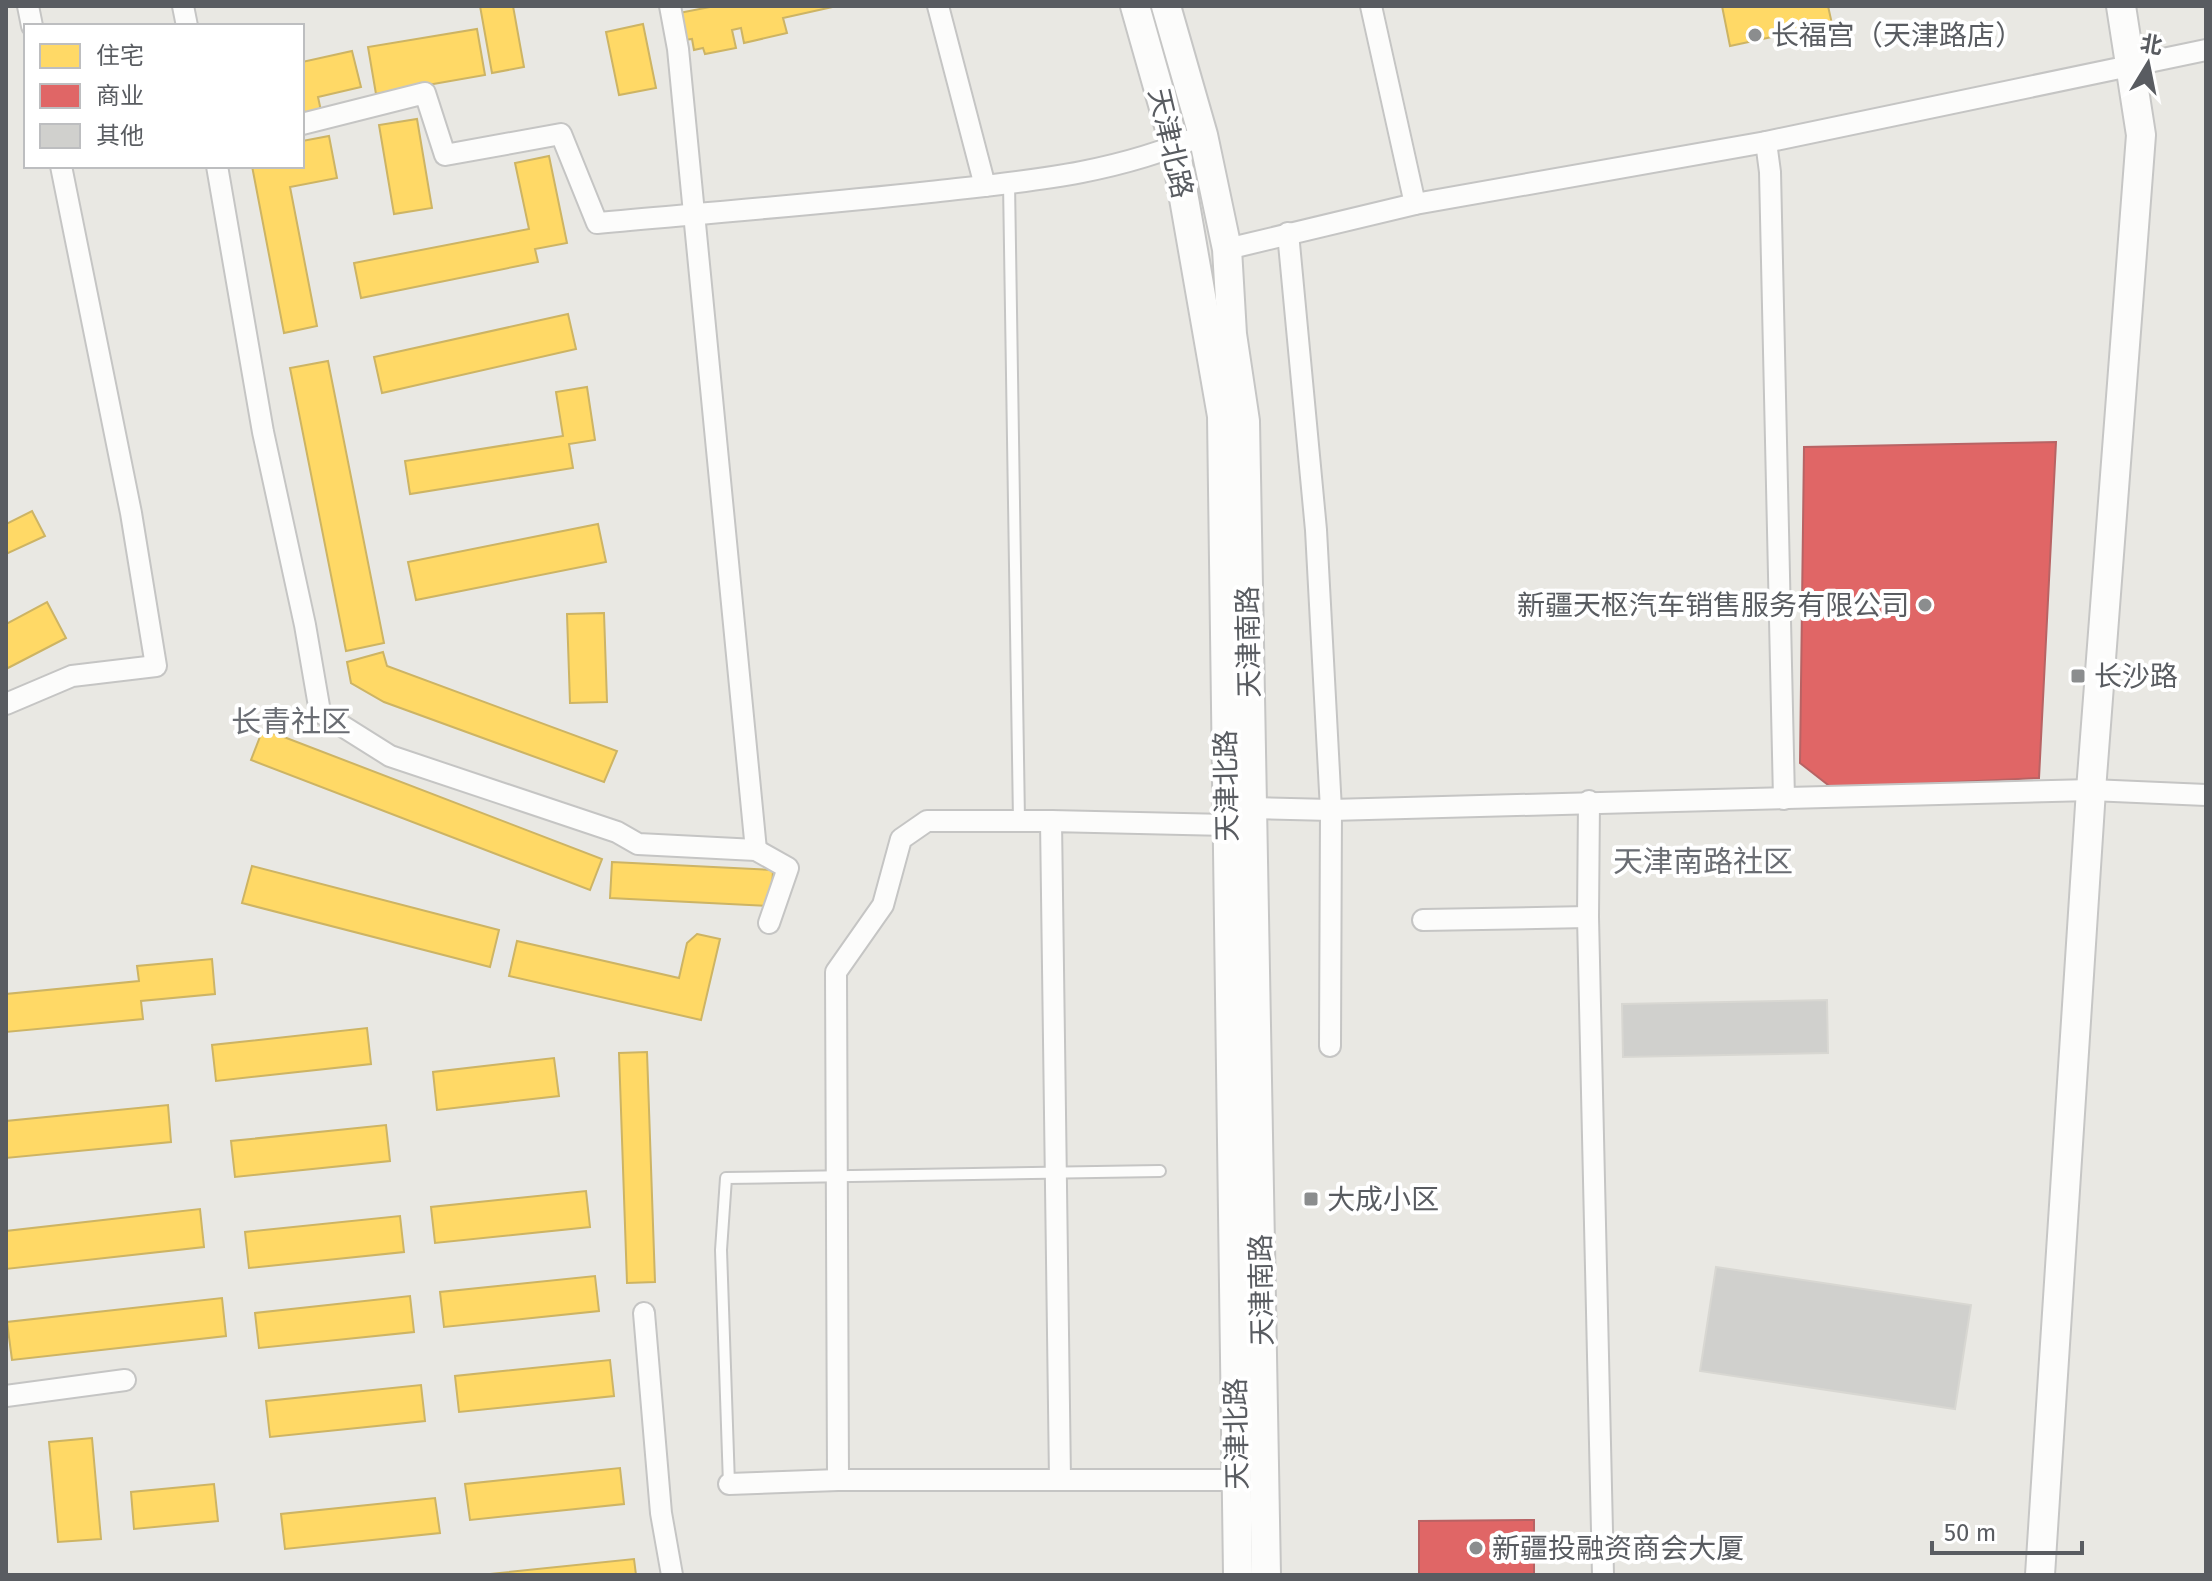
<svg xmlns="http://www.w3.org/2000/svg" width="2212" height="1581" font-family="'Fira Sans','Noto Sans SC',sans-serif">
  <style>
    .homes { fill: #ffd966; stroke: #cdb464; stroke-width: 2 }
    .shops { fill: #e06666; stroke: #b86364; stroke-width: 2 }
    .building { fill: #d0d0cd; stroke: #d8d7d2; stroke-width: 2 }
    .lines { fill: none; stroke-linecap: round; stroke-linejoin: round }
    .lane-casing { stroke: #c5c5c4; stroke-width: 14 }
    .street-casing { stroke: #c5c5c4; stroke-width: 24 }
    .secondary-casing { stroke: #c6c6c5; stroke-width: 32 }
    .lane { stroke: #fcfcfb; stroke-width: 10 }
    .street { stroke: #fcfcfb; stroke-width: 20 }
    .secondary { stroke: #fcfcfb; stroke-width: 28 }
    .poi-dot { fill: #8b8d8e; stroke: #fff; stroke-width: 3 }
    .labels { text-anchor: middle; stroke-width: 8; stroke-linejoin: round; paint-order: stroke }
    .poi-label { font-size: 28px; fill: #595c61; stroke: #fff; text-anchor: start }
    .street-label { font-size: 28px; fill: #595c61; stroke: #fff }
    .neighbourhood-label { font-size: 30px; fill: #6a6d73; stroke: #fff }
  </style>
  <rect width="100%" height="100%" fill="#e9e8e3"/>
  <g class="homes">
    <path d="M 480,6 L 513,6 L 524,67 L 492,73 Z"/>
    <path d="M 715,6 L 837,6 L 783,18 L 787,33 L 744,43 L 741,28 L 732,30 L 736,48 L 705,54 L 703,48 L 694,50 L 692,39 L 685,40 L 679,13 Z"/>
    <path d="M 1722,6 L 1828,6 L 1832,24 L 1730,46 Z"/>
    <path d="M 643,24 L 656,88 L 619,95 L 606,32 Z"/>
    <path d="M 477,29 L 485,75 L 376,94 L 368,47 Z"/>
    <path d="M 352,51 L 361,87 L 318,97 L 321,111 L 302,115 L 302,62 Z"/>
    <path d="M 417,119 L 432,208 L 394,214 L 379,125 Z"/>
    <path d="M 329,136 L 337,178 L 290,187 L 317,326 L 284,333 L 252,166 L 302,166 L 302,141 Z"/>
    <path d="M 549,156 L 567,243 L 535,249 L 538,262 L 361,298 L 354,263 L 529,229 L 515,163 Z"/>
    <path d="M 568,314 L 576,349 L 382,393 L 374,357 Z"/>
    <path d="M 328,361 L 384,643 L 346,651 L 290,368 Z"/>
    <path d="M 587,387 L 595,440 L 569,444 L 573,468 L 410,494 L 405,461 L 563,436 L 556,392 Z"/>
    <path d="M 32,511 L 45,536 L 6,554 L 6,524 Z"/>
    <path d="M 598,524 L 606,562 L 416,600 L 408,562 Z"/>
    <path d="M 47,602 L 66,638 L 6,669 L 6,624 Z"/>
    <path d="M 604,613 L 607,702 L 570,703 L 567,614 Z"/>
    <path d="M 383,652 L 387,666 L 617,751 L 604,782 L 384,702 L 351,683 L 347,662 Z"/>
    <path d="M 263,729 L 602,859 L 590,890 L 251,760 Z"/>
    <path d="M 612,862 L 773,870 L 771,906 L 610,898 Z"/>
    <path d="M 252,866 L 499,930 L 490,967 L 242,903 Z"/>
    <path d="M 697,934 L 720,939 L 701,1020 L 509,976 L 517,941 L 679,978 L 687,943 Z"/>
    <path d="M 212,959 L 215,994 L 141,1001 L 143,1019 L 6,1032 L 6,994 L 139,981 L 137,966 Z"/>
    <path d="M 367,1028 L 371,1064 L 216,1081 L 212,1045 Z"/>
    <path d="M 647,1052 L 655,1282 L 627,1283 L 619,1053 Z"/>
    <path d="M 554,1058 L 559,1096 L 437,1110 L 433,1072 Z"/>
    <path d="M 168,1105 L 171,1142 L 6,1158 L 6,1121 Z"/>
    <path d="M 386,1125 L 390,1161 L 235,1177 L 231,1141 Z"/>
    <path d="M 586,1191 L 590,1227 L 435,1243 L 431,1207 Z"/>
    <path d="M 200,1209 L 204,1247 L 6,1269 L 6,1231 Z"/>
    <path d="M 400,1216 L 404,1252 L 249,1268 L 245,1232 Z"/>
    <path d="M 595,1276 L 599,1311 L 444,1327 L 440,1292 Z"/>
    <path d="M 410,1296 L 414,1332 L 259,1348 L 255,1313 Z"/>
    <path d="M 222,1298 L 226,1336 L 12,1360 L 7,1322 Z"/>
    <path d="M 610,1360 L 614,1396 L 459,1412 L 455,1376 Z"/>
    <path d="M 421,1385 L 425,1421 L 270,1437 L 266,1401 Z"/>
    <path d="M 92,1438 L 101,1539 L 58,1542 L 49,1442 Z"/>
    <path d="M 620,1468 L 624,1504 L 470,1520 L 465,1484 Z"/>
    <path d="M 214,1484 L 218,1521 L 134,1529 L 131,1492 Z"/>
    <path d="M 435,1498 L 440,1533 L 285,1549 L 281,1514 Z"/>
    <path d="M 634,1559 L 636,1575 L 480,1575 Z"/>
  </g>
  <g class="shops">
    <path d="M 2056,442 L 2039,778 L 1832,788 L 1800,763 L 1804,447 Z"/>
    <path d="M 1534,1520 L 1534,1575 L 1419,1575 L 1419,1521 Z"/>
  </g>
  <g class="building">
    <path d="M 1827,1000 L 1828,1053 L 1623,1057 L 1622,1004 Z"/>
    <path d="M 1716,1267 L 1971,1305 L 1955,1409 L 1700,1371 Z"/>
  </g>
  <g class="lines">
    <g class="lane-casing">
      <g id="lane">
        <path d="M 1009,183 L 1019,821"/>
        <path d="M 729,1484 L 721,1250 L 726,1178 L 1160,1171"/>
      </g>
    </g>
    <g class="street-casing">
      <g id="street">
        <path d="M 28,6 L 32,26"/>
        <path d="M 183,6 L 187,26"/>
        <path d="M 670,6 L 678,49 L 756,850"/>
        <path d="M 938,6 L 985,186"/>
        <path d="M 1371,6 L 1415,204"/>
        <path d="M 302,124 L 425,93 L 445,155 L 561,134 L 597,223 C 708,213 819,204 930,192 C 1028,181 1111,175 1203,135"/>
        <path d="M 1766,142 L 1770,172 L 1784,799"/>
        <path d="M 217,166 L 263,432 L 305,625 L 320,712 L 390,756 L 617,832 L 638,844 L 756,850 L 788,868 L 769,923"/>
        <path d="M 1288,233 L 1316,530 L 1331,810 L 1330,1046"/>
        <path d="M 1227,249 L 1415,204 L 1766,142 L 2206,50"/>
        <path d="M 6,704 L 72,676 L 156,666 L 131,513 L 61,166"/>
        <path d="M 1589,801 L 1588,917 L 1603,1575"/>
        <path d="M 1251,808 L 1331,810 L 2091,790 L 2206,795"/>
        <path d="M 1423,920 L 1588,917"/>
        <path d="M 644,1313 L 661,1513 L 672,1575"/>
        <path d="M 6,1396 L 125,1380"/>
        <path d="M 1060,1479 L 1051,821 L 1227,825"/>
        <path d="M 838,1480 L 836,972 L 883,905 L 901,839 L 927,821 L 1051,821"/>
        <path d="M 729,1484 L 838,1480 L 1237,1480"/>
      </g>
    </g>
    <g class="secondary-casing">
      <g id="secondary">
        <path d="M 1135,6 L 1175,147 L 1222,416 L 1238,1575"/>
        <path d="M 1166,6 L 1203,135 L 1227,249 L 1232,334 L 1245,421 L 1266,1575"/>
        <path d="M 2040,1575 L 2091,790 L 2141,135 L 2121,6"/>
      </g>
    </g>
    <use href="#lane" class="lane"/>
    <use href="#street" class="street"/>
    <use href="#secondary" class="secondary"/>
  </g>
  <g class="poi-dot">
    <circle cx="1755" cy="35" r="8"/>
    <circle cx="1925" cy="605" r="8"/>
    <rect x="2070" y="668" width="16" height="16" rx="4"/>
    <rect x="1303" y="1191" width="16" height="16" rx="4"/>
    <circle cx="1476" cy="1548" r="8"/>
  </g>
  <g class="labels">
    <g class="poi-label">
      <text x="1771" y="45">长福宫（天津路店）</text>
      <text x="1909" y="615" text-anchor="end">新疆天枢汽车销售服务有限公司</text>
      <text x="2094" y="686">长沙路</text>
      <text x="1327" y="1209">大成小区</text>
      <text x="1492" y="1558">新疆投融资商会大厦</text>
    </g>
    <g class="street-label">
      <text transform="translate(1171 143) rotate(77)" y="10">天津北路</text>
      <text transform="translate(1248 642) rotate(-91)" y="10">天津南路</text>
      <text transform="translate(1226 786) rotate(-91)" y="10">天津北路</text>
      <text transform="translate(1261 1290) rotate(-91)" y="10">天津南路</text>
      <text transform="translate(1236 1434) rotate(-91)" y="10">天津北路</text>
    </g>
    <g class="neighbourhood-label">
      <text x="291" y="732">长青社区</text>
      <text x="1703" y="872">天津南路社区</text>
    </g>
  </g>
  <rect width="2212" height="1581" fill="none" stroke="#595c61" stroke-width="16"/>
  <rect x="24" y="24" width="280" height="144" fill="#ffffff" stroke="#bdbec0" stroke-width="2"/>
  <rect x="40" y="44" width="40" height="24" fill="#ffd966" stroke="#bdbec0" stroke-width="2"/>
  <text x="96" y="64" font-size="24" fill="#595c61">住宅</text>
  <rect x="40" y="84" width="40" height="24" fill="#e06666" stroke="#bdbec0" stroke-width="2"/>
  <text x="96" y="104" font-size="24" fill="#595c61">商业</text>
  <rect x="40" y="124" width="40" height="24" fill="#d0d0cd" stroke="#bdbec0" stroke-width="2"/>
  <text x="96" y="144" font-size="24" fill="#595c61">其他</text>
  <g transform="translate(2148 64) rotate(10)" stroke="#ffffff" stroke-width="6" paint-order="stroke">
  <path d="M0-6L14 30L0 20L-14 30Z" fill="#595c61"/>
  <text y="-12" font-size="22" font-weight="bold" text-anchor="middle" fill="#595c61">北</text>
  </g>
  <path d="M1932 1541v12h150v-12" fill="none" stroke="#595c61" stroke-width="4"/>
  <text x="1944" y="1541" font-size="24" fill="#595c61" stroke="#ffffff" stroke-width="6" paint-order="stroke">50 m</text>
</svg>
